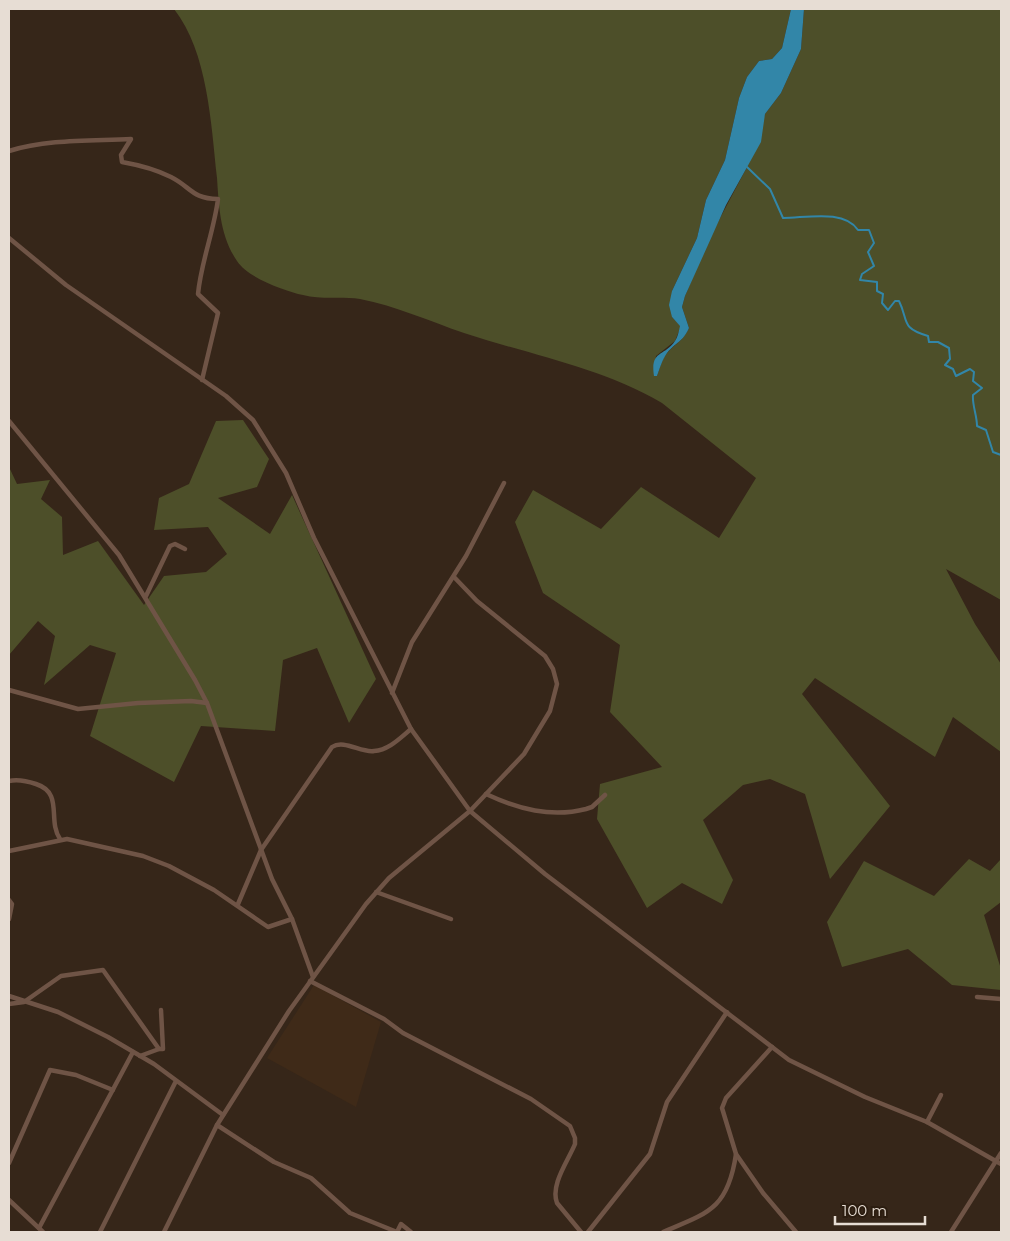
<svg xmlns="http://www.w3.org/2000/svg" width="1010" height="1241" font-family="Montserrat,sans-serif">
  <style>
    .built { fill: #3f2a18 }
    .green { fill: #4d4f29 }
    .water { fill: #3286a8 }
    .lines { fill: none; stroke-linecap: round; stroke-linejoin: round }
    .stream { stroke: #3286a8; stroke-width: 2 }
    .street { stroke: #6f5446; stroke-width: 4.5 }
  </style>
  <rect width="100%" height="100%" fill="#362619"/>
  <path class="built" d="M 314,985 L 381,1022 L 356,1107 L 267,1058 Z"/>
  <g class="green">
    <path d="M 174,9 L 791,9 L 782,48 L 772,59 L 759,61 L 747,77 L 739,98 L 725,160 L 706,200 L 697,238 L 672,291 L 672,317 L 681,326 L 675,341 L 656,356 L 654,376 L 657,376 C 660,367 662,359 667,353 C 676,343 682,342 689,328 L 682,307 L 685,296 L 709,239 L 747,167 L 765,114 L 781,93 L 801,49 L 804,9 L 1001,9 L 1001,600 L 946,569 L 975,624 L 1001,664 L 1001,752 L 953,717 L 935,757 L 815,678 L 802,694 L 890,806 L 830,879 L 805,794 L 770,779 L 743,785 L 703,820 L 733,880 L 722,904 L 682,883 L 647,908 L 597,819 L 600,784 L 662,767 L 610,712 L 620,645 L 543,593 L 515,522 L 533,490 L 601,529 L 641,487 L 719,538 L 756,478 L 662,403 C 600,367 531,355 464,333 C 429,321 396,306 360,299 C 341,296 321,300 303,295 C 285,291 248,278 237,261 C 220,236 219,207 217,178 C 211,124 208,52 174,9 Z"/>
    <path d="M 243,420 L 269,459 L 257,487 L 218,498 L 270,534 L 292,495 L 376,679 L 349,723 L 317,648 L 283,660 L 275,731 L 201,726 L 174,782 L 90,736 L 116,653 L 90,645 L 44,685 L 55,636 L 38,621 L 9,655 L 9,467 L 17,484 L 50,480 L 41,499 L 62,517 L 63,555 L 98,541 L 144,605 L 164,576 L 206,572 L 227,554 L 208,527 L 154,530 L 159,498 L 189,484 L 216,421 Z"/>
    <path d="M 969,859 L 990,871 L 1001,859 L 1001,902 L 984,915 L 1001,969 L 1001,990 L 952,985 L 908,949 L 842,967 L 827,922 L 864,861 L 934,896 Z"/>
  </g>
  <path class="water" d="M 791,9 L 804,9 L 801,49 L 781,93 L 765,114 L 761,142 L 726,205 L 685,296 L 682,307 L 689,328 C 682,343 676,342 667,353 C 662,360 660,368 657,376 L 654,376 C 650,350 664,357 675,341 C 678,337 679,330 680,326 L 672,317 L 669,305 L 672,291 L 697,238 L 706,200 L 725,160 L 739,98 L 747,77 L 759,61 L 772,59 L 782,48 Z"/>
  <g class="lines">
    <path class="stream" d="M 747,167 L 770,189 L 783,218 C 806,218 844,209 858,230 L 869,230 L 874,243 L 868,252 L 874,266 L 862,274 L 860,280 L 877,282 L 877,291 L 883,294 L 882,303 L 888,310 L 895,301 L 899,301 C 909,321 900,328 928,336 L 929,342 L 938,342 L 949,348 L 950,359 L 945,365 L 953,369 L 956,376 L 970,369 L 974,372 L 973,381 L 982,388 L 973,395 C 972,405 977,415 977,426 L 986,430 L 993,452 L 1001,455"/>
    <g class="street">
      <path d="M 9,151 C 47,139 91,141 131,139 L 121,155 L 122,162 C 139,165 155,169 171,177 C 191,187 192,199 218,199 C 214,231 201,262 198,294 L 218,313 L 202,380"/>
      <path d="M 9,238 L 66,285 L 226,396 L 253,420 L 286,473 L 314,538 L 411,729 L 470,811 L 545,874 L 789,1060 L 865,1097 L 927,1122 L 1001,1164"/>
      <path d="M 9,421 L 119,555 L 195,680 L 207,703 L 272,879 L 292,919 L 313,977"/>
      <path d="M 146,596 L 170,546 L 175,544 L 185,549"/>
      <path d="M 9,690 L 78,709 L 138,703 L 191,701 L 207,703"/>
      <path d="M 392,693 L 412,642 L 466,556 L 504,483"/>
      <path d="M 9,781 C 18,779 27,781 36,784 C 64,793 47,820 60,839"/>
      <path d="M 486,794 C 518,809 551,818 586,809 L 592,807 L 605,795"/>
      <path d="M 9,851 L 67,839 L 143,856 L 169,866 L 214,890 L 268,927 L 292,919"/>
      <path d="M 376,892 L 451,919"/>
      <path d="M 9,900 L 12,904 L 9,919"/>
      <path d="M 238,904 L 261,850 L 332,747 C 344,739 361,753 374,751 C 389,750 400,738 411,729"/>
      <path d="M 310,981 L 384,1019 L 403,1033 L 531,1099 L 570,1126 L 575,1138 L 575,1144 C 568,1161 550,1185 557,1203 L 581,1232"/>
      <path d="M 9,996 L 58,1012 L 108,1037 L 154,1064 L 223,1115"/>
      <path d="M 977,997 L 1001,999"/>
      <path d="M 9,1004 L 24,1002 L 61,976 L 103,970 L 159,1049 L 163,1049 L 161,1010"/>
      <path d="M 772,1047 L 726,1098 L 722,1108 L 736,1154 L 763,1193 L 796,1232"/>
      <path d="M 140,1056 L 159,1049"/>
      <path d="M 927,1122 L 941,1095"/>
      <path d="M 217,1125 L 274,1162 L 311,1178 L 350,1213 L 397,1232"/>
      <path d="M 9,1163 L 50,1070 L 76,1075 L 113,1090"/>
      <path d="M 9,1200 L 43,1232"/>
      <path d="M 39,1228 L 133,1052"/>
      <path d="M 100,1232 L 176,1081"/>
      <path d="M 164,1232 L 217,1125 L 289,1011 L 366,904 L 389,878 L 470,811 L 524,754 L 550,711 L 557,684 L 553,669 L 545,656 L 477,601 L 454,577"/>
      <path d="M 397,1232 L 401,1224 L 411,1232"/>
      <path d="M 588,1232 L 650,1154 L 667,1102 L 727,1012"/>
      <path d="M 663,1232 C 708,1213 728,1209 736,1154"/>
      <path d="M 951,1232 L 1001,1153"/>
    </g>
  </g>
  <rect width="1010" height="1241" fill="none" stroke="#e7ddd4" stroke-width="20"/>
  <path d="M835 1216v8h90v-8" fill="none" stroke="#e7ddd4" stroke-width="2.5"/>
  <text x="842" y="1216" font-size="15" fill="#e7ddd4" stroke="#2c1d10" stroke-width="4" paint-order="stroke">100 m</text>
</svg>
